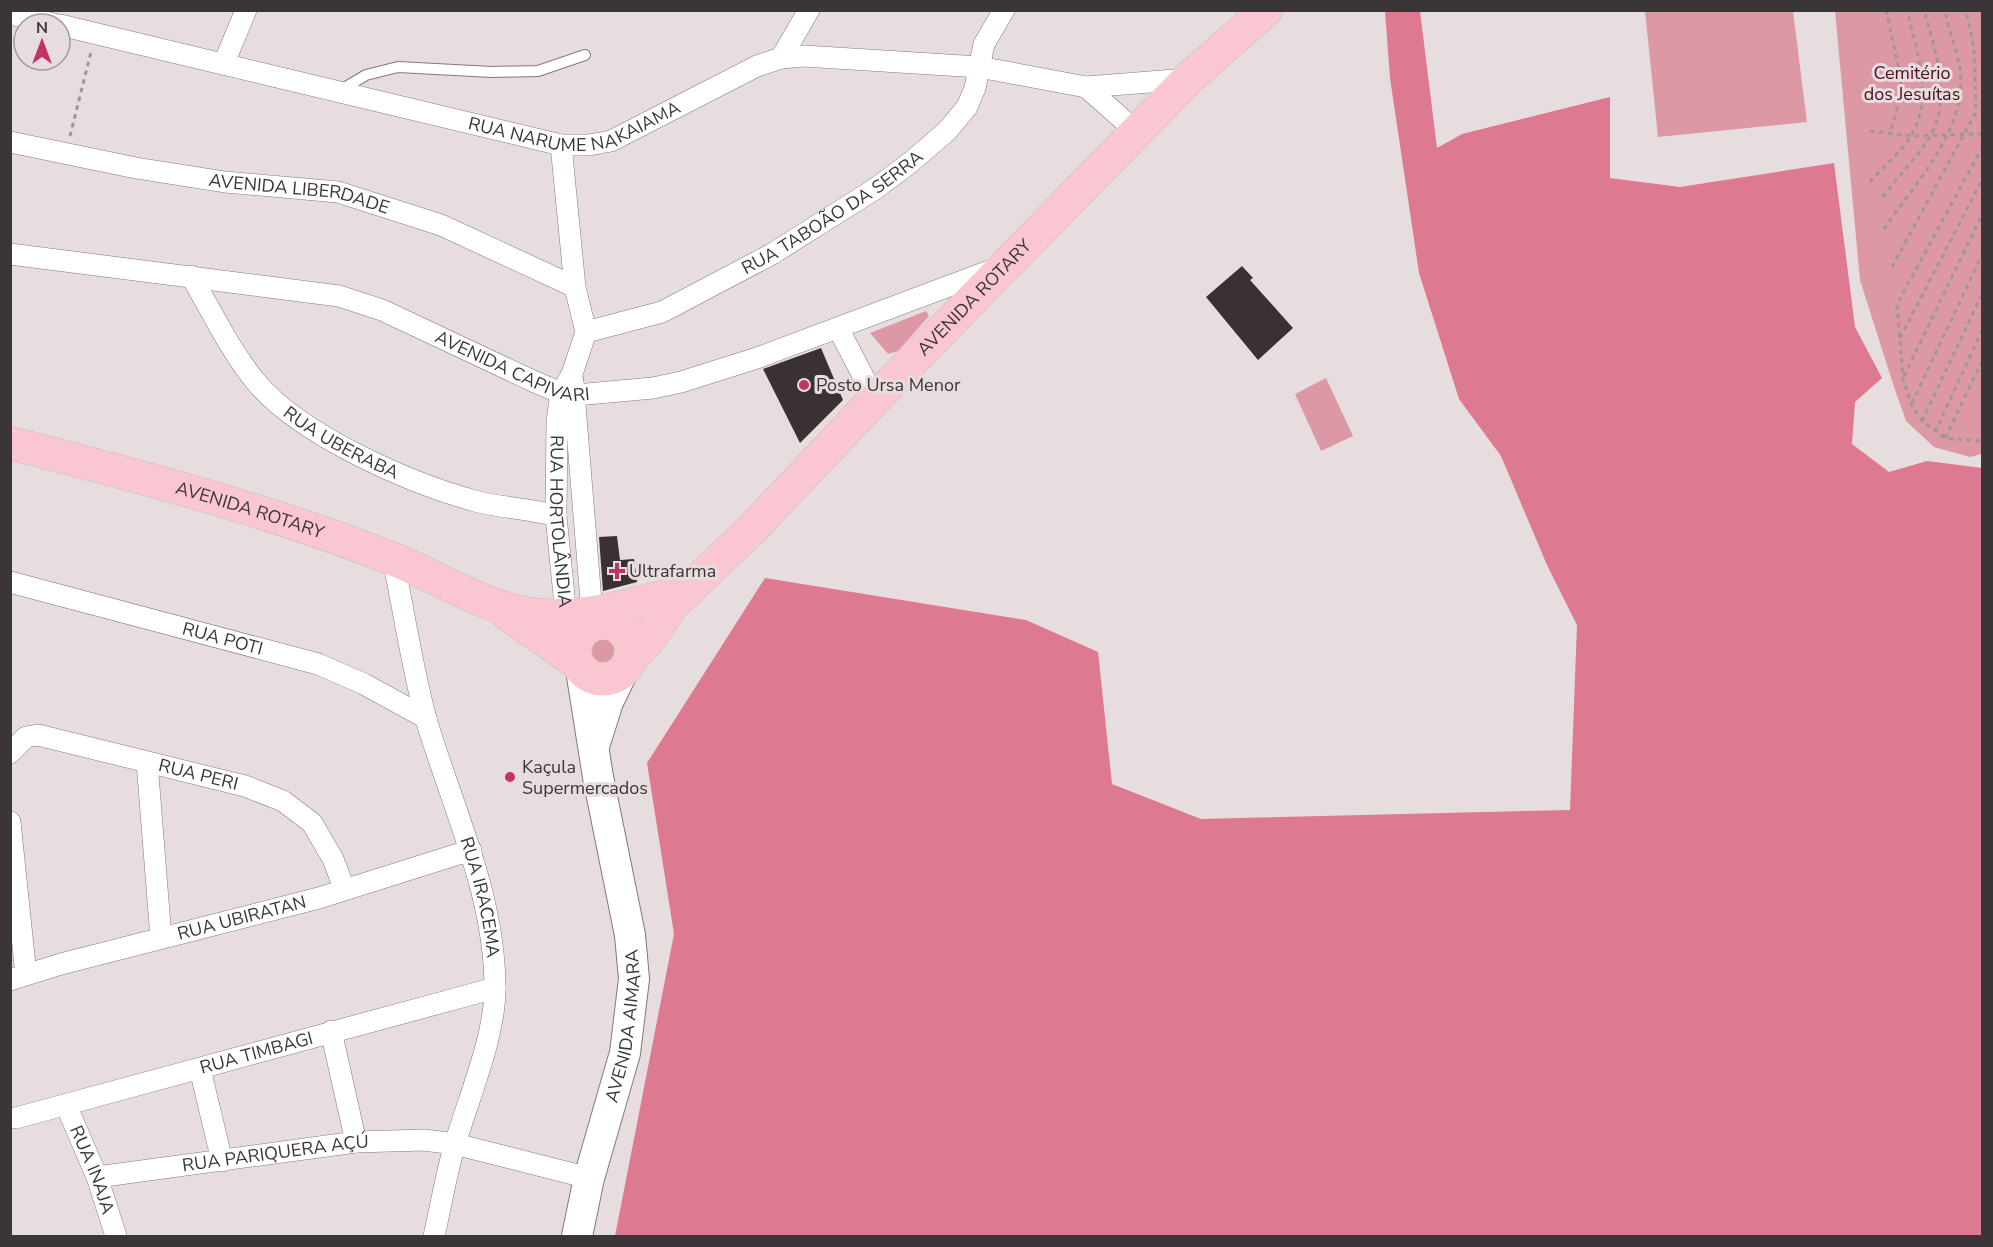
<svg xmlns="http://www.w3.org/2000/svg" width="1993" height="1247" font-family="'Nunito Sans',sans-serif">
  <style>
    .green { fill: #dd98a6 }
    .forest { fill: #dd7991 }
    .building { fill: #393132 }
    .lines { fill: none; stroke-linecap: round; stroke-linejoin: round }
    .service-casing { stroke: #83797a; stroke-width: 12 }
    .minor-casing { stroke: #83797a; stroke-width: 22 }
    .secondary-casing { stroke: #83797a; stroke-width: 32 }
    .primary-casing { stroke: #c0bfbf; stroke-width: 34 }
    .path { stroke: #9e9697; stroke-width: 3; stroke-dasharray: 4.5 4.5; stroke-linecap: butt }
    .service { stroke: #fff; stroke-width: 10 }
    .minor { stroke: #fff; stroke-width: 21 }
    .secondary { stroke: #fff; stroke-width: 30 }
    .primary { stroke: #fac6d1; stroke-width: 33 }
    .poi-dot { fill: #c13362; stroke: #e8ddde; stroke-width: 2 }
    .labels { text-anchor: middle; stroke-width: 6; stroke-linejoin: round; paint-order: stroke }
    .park-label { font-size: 18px; fill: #4c0d22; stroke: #e8ddde }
    .street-label { font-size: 18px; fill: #3a3637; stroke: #e8ddde }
    .poi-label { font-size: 18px; fill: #3a3637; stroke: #e8ddde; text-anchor: start }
  </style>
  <rect width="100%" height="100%" fill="#e8ddde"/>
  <g class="green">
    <path d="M 1645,11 L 1793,11 L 1807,122 L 1658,137 Z"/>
    <path d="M 1835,11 L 1982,11 L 1982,454 L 1970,457 L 1934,447 L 1906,421 L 1894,387 L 1860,280 Z"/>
    <path d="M 926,311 L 929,316 L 898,351 L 888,354 L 870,333 Z"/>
    <path d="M 1326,378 L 1353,436 L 1321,451 L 1295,394 Z"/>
    <circle cx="602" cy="649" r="18"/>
  </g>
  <path class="forest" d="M 1385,11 L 1420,11 L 1437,148 L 1462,134 L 1610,97 L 1610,178 L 1680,187 L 1834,163 L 1855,327 L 1882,378 L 1855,402 L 1852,444 L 1889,472 L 1927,461 L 1982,468 L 1982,1236 L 615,1236 L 674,934 L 647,763 L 765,578 L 1026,620 L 1098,652 L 1112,784 L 1201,819 L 1570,810 L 1577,625 L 1547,565 L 1501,456 L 1459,399 L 1419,273 L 1390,78 Z"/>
  <g class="building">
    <path d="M 1242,266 L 1253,278 L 1250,280 L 1293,328 L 1258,360 L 1206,297 Z"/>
    <path d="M 821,348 L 843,400 L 800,443 L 763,369 Z"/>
    <path d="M 617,536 L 620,560 L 634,559 L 637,582 L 603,591 L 599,537 Z"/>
  </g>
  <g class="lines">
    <g class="service-casing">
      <path id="service" d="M 341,90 L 366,75 L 398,67 L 492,72 L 538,71 L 585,55"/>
    </g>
    <g class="minor-casing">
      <g id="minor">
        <path d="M 10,14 L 54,24"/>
        <path id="s1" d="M 60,25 L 561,145 L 589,145 L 611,141 L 757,66 L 781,58 L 804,56 L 979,67 L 1086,87 L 1188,79"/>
        <path d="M 781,58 L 809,10"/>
        <path d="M 224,63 L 246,10"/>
        <path d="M 1086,87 L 1138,133"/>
        <path id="s2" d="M 10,142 L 136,168 L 225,182 L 338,192 L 441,225 L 575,287"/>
        <path id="s3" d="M 561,145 L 575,287 L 586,332 L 572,374 L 561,393 L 557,421 L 556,516 L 568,635 L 574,650"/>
        <path id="s4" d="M 10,254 L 339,296 L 382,310 L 535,382 L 561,393 L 576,395 L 653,388 L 681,382 L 757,358 L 997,268"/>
        <path id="s5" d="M 191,276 C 211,310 231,352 256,382 C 300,435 409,483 475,501 C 501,508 529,508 556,516"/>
        <path d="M 838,328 L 875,399"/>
        <path id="s6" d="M 586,332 L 662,312 L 772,254 L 875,189 L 911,162 L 947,131 L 967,107 L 975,88 L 984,44 L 1004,10"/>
        <path d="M 573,381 L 592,613"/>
        <path id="s7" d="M 393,559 C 404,612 412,667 426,719 C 452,807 494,891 495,986 C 496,1034 469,1097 455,1144 C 446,1174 441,1206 434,1236"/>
        <path id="s8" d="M 10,582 L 318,664 L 364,684 L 426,718"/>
        <path id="s9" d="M 10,753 L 26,737 L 38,735 L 245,786 L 283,801 L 312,823 L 333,859 L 344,888"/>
        <path d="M 147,762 L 161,938"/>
        <path d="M 10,822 L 26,975"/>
        <path id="s10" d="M 10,980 L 61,964 L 319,898 L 471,850"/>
        <path d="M 331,1031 L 356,1142"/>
        <path d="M 200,1069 L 222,1161"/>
        <path id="s11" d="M 66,1105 L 97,1177 L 116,1236"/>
        <path id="s12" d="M 16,1118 L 495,988"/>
        <path id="s13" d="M 97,1177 L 356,1142 L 424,1140 L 455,1144 L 589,1178"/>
      </g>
    </g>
    <g class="secondary-casing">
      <g id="secondary">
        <path d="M 595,743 L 608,702 L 623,671"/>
        <path id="s14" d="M 577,1236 L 589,1178 L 625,1053 L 634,979 L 630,935 L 598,777 L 581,670"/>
      </g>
    </g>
    <g class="primary-casing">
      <g id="primary">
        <path id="s15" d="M 10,443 C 139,476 269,510 393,559 C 438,577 488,610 536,615 C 587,620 639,602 688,591"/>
        <path d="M 506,613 L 576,662"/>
        <circle cx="603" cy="651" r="28"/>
        <path id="s16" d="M 629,661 L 650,638 L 672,605 L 751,530 L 875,399 L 1188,79 L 1266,10"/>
      </g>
    </g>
    <g class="path">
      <path d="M 1886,10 L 1901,79 L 1899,102 L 1890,134"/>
      <path d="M 1870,131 L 1911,136 L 1982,134"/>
      <path d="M 70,136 L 91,52"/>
      <path d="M 1870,182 C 1883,167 1900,153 1910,137 C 1935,99 1916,50 1907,10"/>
      <path d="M 1883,197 C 1898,177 1916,158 1929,138 C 1953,99 1935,51 1924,10"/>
      <path d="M 1884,229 C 1915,183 1968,129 1960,69 C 1957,49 1948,30 1945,10"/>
      <path d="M 1892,267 L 1976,112 L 1974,48 L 1966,10"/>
      <path d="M 1900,338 L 1982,180"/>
      <path d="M 1904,376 L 1982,215"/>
      <path d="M 1912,403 L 1982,255"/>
      <path d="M 1922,421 L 1982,294"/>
      <path d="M 1935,432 L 1982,331"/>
      <path d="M 1945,438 L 1982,361"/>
      <path d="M 1980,441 L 1945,438 L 1922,421 L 1911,404 L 1903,378 L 1897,304 L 1982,148"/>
    </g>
    <use href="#service" class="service"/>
    <use href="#minor" class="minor"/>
    <use href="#secondary" class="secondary"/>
    <use href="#primary" class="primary"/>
  </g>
  <g class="poi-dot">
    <circle cx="804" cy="385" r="6"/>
    <path d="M614 562h6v6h6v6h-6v6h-6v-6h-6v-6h6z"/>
    <circle cx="510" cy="777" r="6"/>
  </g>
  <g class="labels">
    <g class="park-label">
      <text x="1912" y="79">Cemitério<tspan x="1912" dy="21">dos Jesuítas</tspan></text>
    </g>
    <g class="street-label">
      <text dy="6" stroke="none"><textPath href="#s1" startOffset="531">RUA NARUME NAKAIAMA</textPath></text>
      <text dy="6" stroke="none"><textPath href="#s2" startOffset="294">AVENIDA LIBERDADE</textPath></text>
      <text dy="6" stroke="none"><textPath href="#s6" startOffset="276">RUA TABOÃO DA SERRA</textPath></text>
      <text dy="6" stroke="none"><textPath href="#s16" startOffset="502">AVENIDA ROTARY</textPath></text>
      <text dy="6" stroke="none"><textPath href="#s4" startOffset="520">AVENIDA CAPIVARI</textPath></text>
      <text dy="6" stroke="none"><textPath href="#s5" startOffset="230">RUA UBERABA</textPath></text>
      <text dy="6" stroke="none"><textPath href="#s15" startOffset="249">AVENIDA ROTARY</textPath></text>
      <text dy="6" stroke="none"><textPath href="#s3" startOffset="384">RUA HORTOLÂNDIA</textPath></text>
      <text dy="6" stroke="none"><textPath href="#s8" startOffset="220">RUA POTI</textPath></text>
      <text dy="6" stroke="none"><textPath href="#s9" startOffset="200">RUA PERI</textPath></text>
      <text dy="6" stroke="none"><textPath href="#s7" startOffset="350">RUA IRACEMA</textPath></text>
      <text dy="6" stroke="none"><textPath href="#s10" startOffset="240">RUA UBIRATAN</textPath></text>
      <text dy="6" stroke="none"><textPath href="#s14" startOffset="216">AVENIDA AIMARA</textPath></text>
      <text dy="6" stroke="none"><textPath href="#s12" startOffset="249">RUA TIMBAGI</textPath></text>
      <text dy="6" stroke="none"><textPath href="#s13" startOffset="180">RUA PARIQUERA AÇÚ</textPath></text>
      <text dy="6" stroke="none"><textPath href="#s11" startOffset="70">RUA INAJA</textPath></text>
    </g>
    <g class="poi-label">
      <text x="816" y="391">Posto Ursa Menor</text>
      <text x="629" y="577">Ultrafarma</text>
      <text x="522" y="773">Kaçula<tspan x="522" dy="21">Supermercados</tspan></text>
    </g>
  </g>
  <rect width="1993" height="1247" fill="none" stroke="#3a3637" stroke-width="24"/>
  <g transform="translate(42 42)"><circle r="28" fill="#e8ddde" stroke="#a29a9b" stroke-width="1.5"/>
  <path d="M0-4.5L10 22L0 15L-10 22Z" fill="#c13362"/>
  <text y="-9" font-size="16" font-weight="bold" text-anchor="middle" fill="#3a3637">N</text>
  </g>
</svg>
